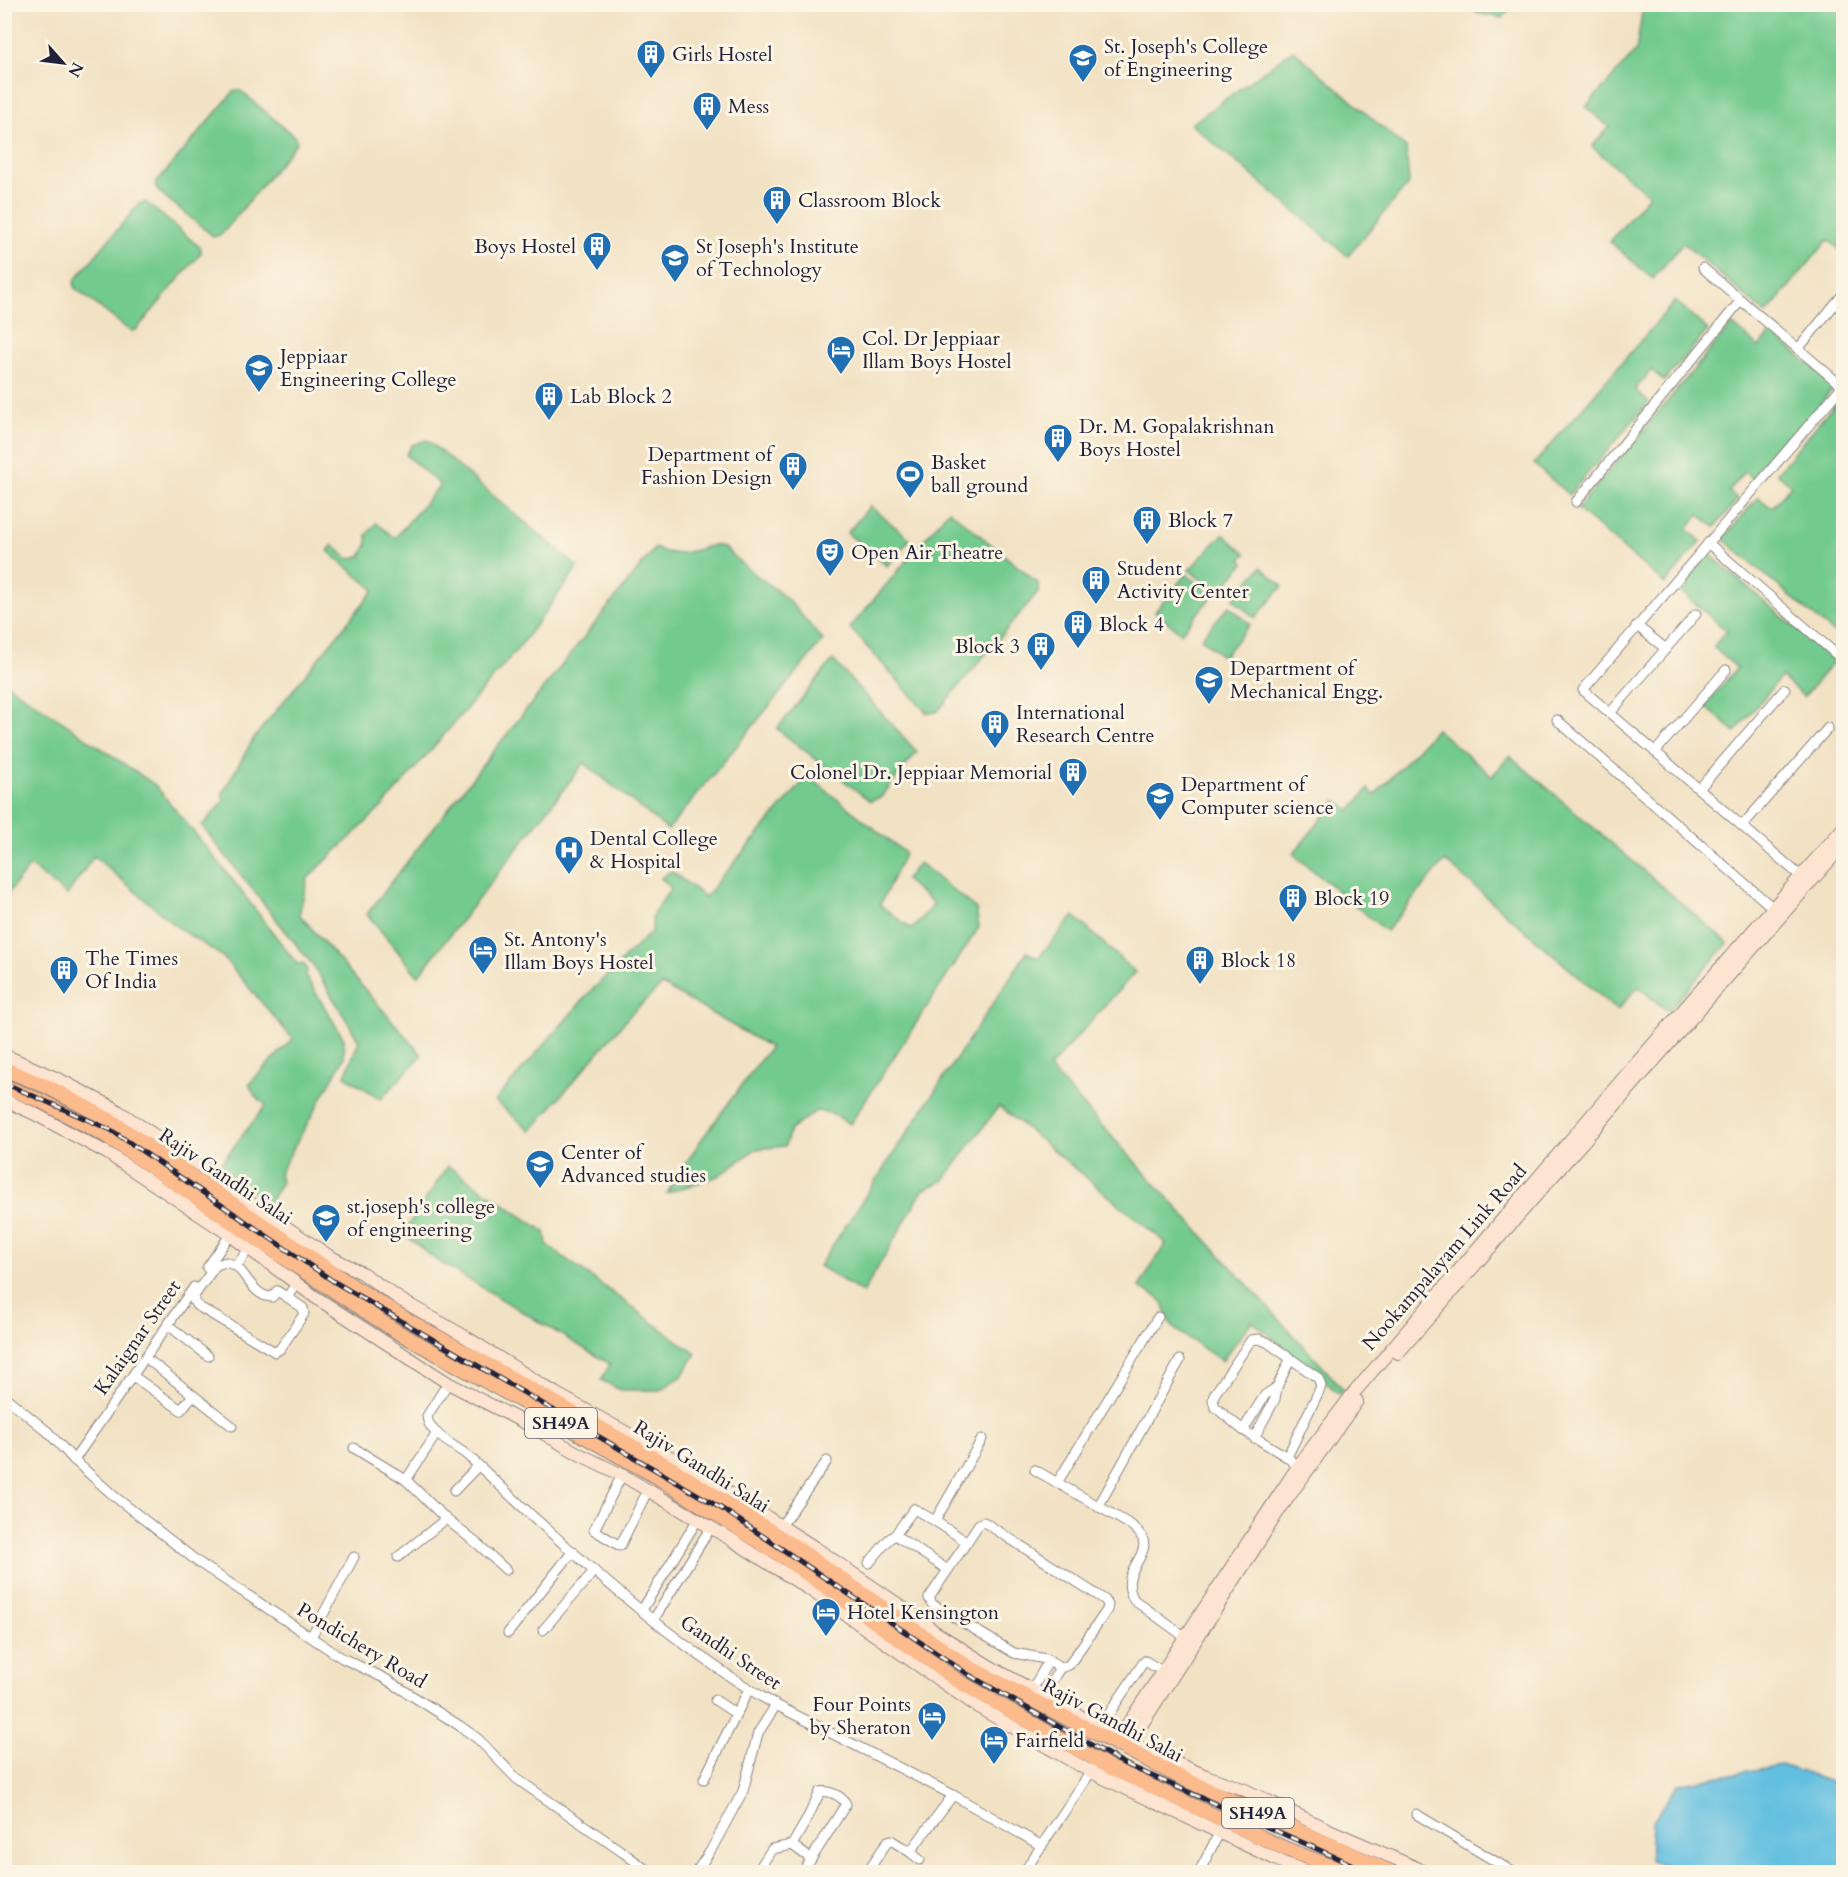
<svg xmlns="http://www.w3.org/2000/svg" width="1848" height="1877" font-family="Cardo,serif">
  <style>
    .green { fill: #73ca8f; stroke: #4a7665; stroke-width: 1.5 }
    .water { fill: #62bfe0; stroke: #42708e; stroke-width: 1.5 }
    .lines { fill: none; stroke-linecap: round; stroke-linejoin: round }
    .street-casing { stroke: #8a8280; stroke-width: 11 }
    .secondary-casing { stroke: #8a8280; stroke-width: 14 }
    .primary-casing { stroke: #8a8280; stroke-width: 16 }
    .street { stroke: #fff; stroke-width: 9 }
    .secondary { stroke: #fde4d1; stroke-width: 12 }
    .primary { stroke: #fbbb8d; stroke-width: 14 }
    .rail-casing { stroke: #22223b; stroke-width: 5 }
    .rail { stroke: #fcf5e5; stroke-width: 3; stroke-dasharray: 9; stroke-linecap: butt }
    .labels { text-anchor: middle; stroke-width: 6; stroke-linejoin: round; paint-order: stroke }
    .shield { fill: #fcf5e5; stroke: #63616e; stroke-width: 1.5 }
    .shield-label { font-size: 18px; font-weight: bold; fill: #22223b }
    .poi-label { font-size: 20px; fill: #22223b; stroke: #fcf5e5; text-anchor: start }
    .street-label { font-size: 20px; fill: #22223b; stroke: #fcf5e5 }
  </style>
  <rect width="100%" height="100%" fill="#fcf5e5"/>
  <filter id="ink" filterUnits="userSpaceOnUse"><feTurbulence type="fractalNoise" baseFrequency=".0167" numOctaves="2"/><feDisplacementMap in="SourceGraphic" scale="12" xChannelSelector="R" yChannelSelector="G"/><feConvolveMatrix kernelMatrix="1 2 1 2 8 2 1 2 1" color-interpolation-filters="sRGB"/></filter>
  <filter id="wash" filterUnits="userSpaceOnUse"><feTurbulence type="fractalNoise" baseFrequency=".008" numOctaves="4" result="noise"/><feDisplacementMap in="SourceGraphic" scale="24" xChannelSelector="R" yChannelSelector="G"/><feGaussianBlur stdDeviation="1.35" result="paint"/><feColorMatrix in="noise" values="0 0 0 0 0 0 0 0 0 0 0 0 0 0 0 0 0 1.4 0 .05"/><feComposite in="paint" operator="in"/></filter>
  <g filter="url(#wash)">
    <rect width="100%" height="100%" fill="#f2e2c4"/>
    <g class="green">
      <path d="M 1467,5 L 1513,5 L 1502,18 L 1478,13 Z"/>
      <path d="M 1641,5 L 1843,5 L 1843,252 L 1828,240 L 1766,314 L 1683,243 L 1653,279 L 1610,242 L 1649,195 L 1592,147 L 1609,127 L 1586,107 L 1636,51 L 1643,7 Z"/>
      <path d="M 1293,50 L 1406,148 L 1409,183 L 1348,256 L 1191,124 Z"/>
      <path d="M 235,90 L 241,91 L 295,137 L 297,142 L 222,234 L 214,237 L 158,191 L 155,184 Z"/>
      <path d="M 146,202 L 201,248 L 201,253 L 136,330 L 130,331 L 75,288 L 74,281 L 140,203 Z"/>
      <path d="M 1675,301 L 1708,330 L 1664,381 L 1651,370 L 1635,390 L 1649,402 L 1569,495 L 1534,464 Z"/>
      <path d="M 1732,324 L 1759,347 L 1771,332 L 1835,386 L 1756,481 L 1744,472 L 1729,491 L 1738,499 L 1715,527 L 1699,515 L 1687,529 L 1701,541 L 1665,584 L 1577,509 Z"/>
      <path d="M 1843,394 L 1843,641 L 1723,539 L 1758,497 L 1772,508 L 1791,485 L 1777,473 Z"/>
      <path d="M 427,440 L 578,567 L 520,646 L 383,806 L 308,878 L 299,914 L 422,1055 L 381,1099 L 345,1076 L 359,1041 L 315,968 L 202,826 L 224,801 L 222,794 L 254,738 L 374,590 L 328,551 L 333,545 L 349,559 L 361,556 L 367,545 L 367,535 L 376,523 L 395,538 L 440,485 L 406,455 L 412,445 Z"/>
      <path d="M 870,506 L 910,539 L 887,566 L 847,533 Z"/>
      <path d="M 949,510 L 1038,583 L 1038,592 L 937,712 L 927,713 L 850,628 Z"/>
      <path d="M 1223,534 L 1246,554 L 1241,559 L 1244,563 L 1218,593 L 1189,570 Z"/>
      <path d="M 714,545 L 723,547 L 743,565 L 775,589 L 789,601 L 823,640 L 668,830 L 584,763 L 418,976 L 367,914 L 469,782 L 655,548 C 675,559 693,550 714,545 Z"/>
      <path d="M 1709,554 L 1834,661 L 1804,697 L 1781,677 L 1735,732 L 1705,706 L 1737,668 L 1713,647 L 1727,631 L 1679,590 Z"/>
      <path d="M 1261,567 L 1283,586 L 1255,618 L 1233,599 Z"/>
      <path d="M 1186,574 L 1213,595 L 1181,633 L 1155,612 Z"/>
      <path d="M 1229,606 L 1250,624 L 1223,657 L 1201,638 Z"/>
      <path d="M 833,660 L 917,752 L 881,797 L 870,801 L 777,729 Z"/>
      <path d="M 4,682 L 155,785 L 224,869 L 297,964 L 303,963 L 307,969 L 306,977 L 344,1039 L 344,1058 L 279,1174 L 281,1183 L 269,1204 L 218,1167 L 266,1105 L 255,1096 L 249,1084 L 293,1039 L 222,956 L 177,927 L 94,856 L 67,895 L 30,866 L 8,893 L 5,891 Z"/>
      <path d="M 1436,729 L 1492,776 L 1510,756 L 1728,943 L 1668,1011 L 1638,987 L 1617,1010 L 1445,861 L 1386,931 L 1293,854 L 1337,800 L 1350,811 L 1368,789 L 1375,795 Z"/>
      <path d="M 808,776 L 905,853 L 880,905 L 912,929 L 934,904 L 905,880 L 919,863 L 976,909 L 979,927 L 850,1124 L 831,1113 L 816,1111 L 790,1130 L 785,1146 L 756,1149 L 718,1176 L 667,1193 L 699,1143 L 770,1047 L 662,985 L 630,1015 L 531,1131 L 495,1101 L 589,993 L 652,931 L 652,916 L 671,888 L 661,878 L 671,871 L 705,897 Z"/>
      <path d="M 1074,916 L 1135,972 L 1049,1068 L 1343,1389 L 1340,1394 L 1252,1321 L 1222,1361 L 1176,1330 L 1169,1321 L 1163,1303 L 1157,1297 L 1139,1287 L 1166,1243 L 999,1106 L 943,1181 L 923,1190 L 863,1293 L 819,1266 L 1027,952 L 1038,958 Z"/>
      <path d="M 448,1166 L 545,1232 L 547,1245 L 696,1354 L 681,1377 L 660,1390 L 620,1390 L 601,1380 L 610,1364 L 436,1260 L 403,1233 Z"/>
    </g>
    <path class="water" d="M 1781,1765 L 1843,1786 L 1843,1872 L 1688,1872 L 1650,1860 L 1652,1823 L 1678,1784 Z"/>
  </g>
  <g filter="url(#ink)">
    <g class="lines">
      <g class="street-casing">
        <g id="street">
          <path d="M 1703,268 L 1842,386"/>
          <path d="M 1798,349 L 1844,293"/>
          <path d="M 1576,502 L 1741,300"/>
          <path d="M 1708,543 L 1844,661"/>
          <path d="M 1637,626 L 1666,649"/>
          <path d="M 1610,713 L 1696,614"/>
          <path d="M 1557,720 L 1773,908"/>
          <path d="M 1655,752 L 1726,670"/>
          <path d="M 1699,789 L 1785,689"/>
          <path d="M 1742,826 L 1828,728"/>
          <path d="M 1804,879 L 1583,690 L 1844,384"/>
          <path d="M 249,1249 L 236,1266 L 226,1262 L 216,1265 L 194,1296 L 194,1301 L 196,1305 L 275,1352 L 280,1349 L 304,1314 L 303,1308 L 287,1297 L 297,1283"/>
          <path d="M 236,1266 C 247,1276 255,1297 272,1297 L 277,1291 L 287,1297"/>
          <path d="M 207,1268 L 230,1235"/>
          <path d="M 168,1325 L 208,1356"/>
          <path d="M 151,1362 L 193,1395"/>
          <path d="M 133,1376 L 181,1410 L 193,1395 L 232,1426"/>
          <path d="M 448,1383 L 427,1416 C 428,1434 455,1445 468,1456 C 492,1477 514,1500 538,1521 C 612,1588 689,1655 776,1705 L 953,1795 L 1042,1846"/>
          <path d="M 1277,1387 L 1290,1360"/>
          <path d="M 4,1396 L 48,1432 L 74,1460 L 114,1496 L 198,1562 L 342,1658 L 384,1678 L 460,1726 L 478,1739 L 517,1779 L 624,1853 L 649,1872"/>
          <path d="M 1243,1430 L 1265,1395 L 1277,1387 L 1275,1399 L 1254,1438"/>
          <path d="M 354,1448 L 406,1480 L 446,1519 L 480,1546 L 506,1570"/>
          <path d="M 1287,1457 L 1319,1391 L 1321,1386 L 1318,1378 L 1267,1342 L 1259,1339 L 1251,1340 L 1214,1395 L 1213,1400 L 1215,1407 L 1243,1430 L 1287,1457 L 1298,1466"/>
          <path d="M 74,1460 L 194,1287"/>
          <path d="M 1035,1470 L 1131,1525 C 1167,1553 1114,1565 1134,1600 L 1185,1637"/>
          <path d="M 622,1475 L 594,1530 L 620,1546 L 648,1490"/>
          <path d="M 406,1480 L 437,1433"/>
          <path d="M 1057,1483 L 1158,1317"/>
          <path d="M 454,1491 L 478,1466"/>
          <path d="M 1098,1507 L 1180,1360"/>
          <path d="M 935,1521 L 967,1542"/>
          <path d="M 984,1522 L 1105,1600 L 1108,1605 L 1107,1610 L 1069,1665 L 1060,1668 L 1046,1659 L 1014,1653 L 932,1604 L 929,1598 L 979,1524 Z"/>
          <path d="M 781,1526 L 827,1461"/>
          <path d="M 895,1535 L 914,1509 L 935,1521 L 982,1439"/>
          <path d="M 398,1557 L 446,1519"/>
          <path d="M 869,1563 L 889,1539 L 895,1535 L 948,1570"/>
          <path d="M 642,1610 L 698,1519"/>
          <path d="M 654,1619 L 711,1527"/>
          <path d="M 543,1630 L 594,1571"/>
          <path d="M 508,1633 L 573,1551"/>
          <path d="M 311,1637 L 354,1557"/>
          <path d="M 1032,1690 L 1048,1662"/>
          <path d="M 1043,1696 L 1060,1668"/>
          <path d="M 715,1700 L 736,1714"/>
          <path d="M 1100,1727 L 1143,1663 L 1145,1661 L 1162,1671"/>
          <path d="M 704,1779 L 749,1689"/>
          <path d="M 1416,1814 L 1513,1872"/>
          <path d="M 792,1845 L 811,1859"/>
          <path d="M 910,1852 L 920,1860"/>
          <path d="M 696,1872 L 711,1850 L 743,1791 L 758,1733 L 776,1705"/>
          <path d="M 757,1872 L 772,1849 L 792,1845 L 806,1821 L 820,1792 C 829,1790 842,1796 846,1804 L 803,1872"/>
          <path d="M 867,1872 L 888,1841 L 891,1840 L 910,1852 L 953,1795"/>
          <path d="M 1024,1872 L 1094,1767"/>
          <path d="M 1199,1872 L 1226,1820"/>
        </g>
      </g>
      <g class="secondary-casing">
        <g id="secondary">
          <path d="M 4,1055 L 60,1080 L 112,1107 L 207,1170 L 249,1202 L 329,1256 L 362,1273 L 401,1300 L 464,1336 L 555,1393 L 690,1468 L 817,1549 L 924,1622 L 932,1630 L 989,1666 L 1129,1743 L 1206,1776 L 1245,1790 L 1329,1830 L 1426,1872"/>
          <path d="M 4,1100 L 33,1113 L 107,1153 L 230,1235 L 315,1297 L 448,1383 L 527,1424 L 579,1454 L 622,1475 L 732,1540 L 812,1591 L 978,1707 L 1091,1772 L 1284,1863 L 1308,1872"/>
          <path d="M 1398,1353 L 1844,844"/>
          <path d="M 1116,1742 L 1298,1466 L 1352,1395 L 1626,1075 L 1844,827"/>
          <path d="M 1126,1749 L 1278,1512 L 1357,1401"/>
        </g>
      </g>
      <g class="primary-casing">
        <g id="primary">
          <path d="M 4,1069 L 48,1087 L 113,1122 L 354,1287 L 404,1318 L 668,1466 L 794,1546 L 967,1666 L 1182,1778 L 1391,1872"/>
          <path d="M 4,1086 L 41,1101 L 105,1135 L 299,1268 L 396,1331 L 659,1478 L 785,1558 L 958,1681 L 1111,1768 L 1286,1849 L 1346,1872"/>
        </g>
      </g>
      <use href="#street" class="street"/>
      <use href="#secondary" class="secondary"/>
      <use href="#primary" class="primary"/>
      <g class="rail-casing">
        <path id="rail" d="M 4,1083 L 111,1130 L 333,1281 L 724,1510 L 969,1675 L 1125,1764 L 1369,1872"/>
      </g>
      <use href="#rail" class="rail"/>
    </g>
  </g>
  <defs>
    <g id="building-pin" transform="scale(1.5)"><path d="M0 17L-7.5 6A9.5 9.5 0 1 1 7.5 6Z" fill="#1f6fb2" stroke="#fcf5e5"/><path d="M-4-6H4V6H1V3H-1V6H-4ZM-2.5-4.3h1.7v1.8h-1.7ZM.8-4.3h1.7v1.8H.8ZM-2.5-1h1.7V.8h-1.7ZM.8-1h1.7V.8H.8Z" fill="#fff"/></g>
    <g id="university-pin" transform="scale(1.5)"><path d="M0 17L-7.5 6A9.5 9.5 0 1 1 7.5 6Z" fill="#1f6fb2" stroke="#fcf5e5"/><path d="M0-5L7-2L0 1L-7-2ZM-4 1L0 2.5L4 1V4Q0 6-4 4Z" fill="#fff"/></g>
    <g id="hotel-pin" transform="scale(1.5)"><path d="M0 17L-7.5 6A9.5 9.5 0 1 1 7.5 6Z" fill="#1f6fb2" stroke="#fcf5e5"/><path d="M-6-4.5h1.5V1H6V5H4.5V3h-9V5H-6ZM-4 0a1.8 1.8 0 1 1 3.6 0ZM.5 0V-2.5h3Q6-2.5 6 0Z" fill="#fff"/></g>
    <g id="stadium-pin" transform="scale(1.5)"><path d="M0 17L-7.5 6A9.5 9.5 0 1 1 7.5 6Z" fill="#1f6fb2" stroke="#fcf5e5"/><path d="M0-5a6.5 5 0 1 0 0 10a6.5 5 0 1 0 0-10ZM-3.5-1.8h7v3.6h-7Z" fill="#fff"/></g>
    <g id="theatre-pin" transform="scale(1.5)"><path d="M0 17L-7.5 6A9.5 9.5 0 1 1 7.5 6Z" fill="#1f6fb2" stroke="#fcf5e5"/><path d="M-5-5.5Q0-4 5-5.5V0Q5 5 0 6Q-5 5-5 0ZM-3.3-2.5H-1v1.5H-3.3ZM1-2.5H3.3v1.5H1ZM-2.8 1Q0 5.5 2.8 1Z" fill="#fff"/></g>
    <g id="school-pin" transform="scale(1.5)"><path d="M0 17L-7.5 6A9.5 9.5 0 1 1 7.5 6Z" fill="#1f6fb2" stroke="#fcf5e5"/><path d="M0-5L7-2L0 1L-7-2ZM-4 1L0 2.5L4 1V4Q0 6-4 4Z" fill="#fff"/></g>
    <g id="hospital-pin" transform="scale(1.5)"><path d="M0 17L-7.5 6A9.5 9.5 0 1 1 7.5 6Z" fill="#1f6fb2" stroke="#fcf5e5"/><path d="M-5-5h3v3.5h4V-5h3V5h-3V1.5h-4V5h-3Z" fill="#fff"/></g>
  </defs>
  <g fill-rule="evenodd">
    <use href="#building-pin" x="651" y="54"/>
    <use href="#university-pin" x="1083" y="58"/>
    <use href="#building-pin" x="707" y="106"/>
    <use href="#building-pin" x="777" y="200"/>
    <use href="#building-pin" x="597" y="246"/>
    <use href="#university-pin" x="675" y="258"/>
    <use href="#hotel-pin" x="841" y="350"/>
    <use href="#university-pin" x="259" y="368"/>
    <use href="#building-pin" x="549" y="396"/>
    <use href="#building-pin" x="1058" y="438"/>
    <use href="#building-pin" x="793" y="466"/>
    <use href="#stadium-pin" x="910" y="474"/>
    <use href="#building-pin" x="1147" y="520"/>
    <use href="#theatre-pin" x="830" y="552"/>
    <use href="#building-pin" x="1096" y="580"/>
    <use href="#building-pin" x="1078" y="624"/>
    <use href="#building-pin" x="1041" y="646"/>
    <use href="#school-pin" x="1209" y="680"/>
    <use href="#building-pin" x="995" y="724"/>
    <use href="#building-pin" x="1073" y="772"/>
    <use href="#school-pin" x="1160" y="796"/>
    <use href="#hospital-pin" x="569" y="850"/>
    <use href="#building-pin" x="1293" y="898"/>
    <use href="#hotel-pin" x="483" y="950"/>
    <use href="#building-pin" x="1200" y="960"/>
    <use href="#building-pin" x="64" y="970"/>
    <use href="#university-pin" x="540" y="1164"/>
    <use href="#university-pin" x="326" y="1218"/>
    <use href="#hotel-pin" x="826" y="1612"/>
    <use href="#hotel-pin" x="932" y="1716"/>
    <use href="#hotel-pin" x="994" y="1740"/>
  </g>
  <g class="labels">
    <g class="shield">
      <rect x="525" y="1408" width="72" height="30" rx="4.5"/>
      <rect x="1222" y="1798" width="72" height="30" rx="4.5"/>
    </g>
    <g class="shield-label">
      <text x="561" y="1429">SH49A</text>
      <text x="1258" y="1819">SH49A</text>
    </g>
    <g class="poi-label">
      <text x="1104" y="53">St. Joseph's College<tspan x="1104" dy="23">of Engineering</tspan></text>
      <text x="672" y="61">Girls Hostel</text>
      <text x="728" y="113">Mess</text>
      <text x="798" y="207">Classroom Block</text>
      <text x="576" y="253" text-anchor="end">Boys Hostel</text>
      <text x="696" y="253">St Joseph's Institute<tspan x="696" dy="23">of Technology</tspan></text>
      <text x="862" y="345">Col. Dr Jeppiaar<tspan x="862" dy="23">Illam Boys Hostel</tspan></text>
      <text x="280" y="363">Jeppiaar<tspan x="280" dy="23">Engineering College</tspan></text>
      <text x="570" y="403">Lab Block 2</text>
      <text x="1079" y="433">Dr. M. Gopalakrishnan<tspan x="1079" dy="23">Boys Hostel</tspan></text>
      <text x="772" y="461" text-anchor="end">Department of<tspan x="772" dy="23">Fashion Design</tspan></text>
      <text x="931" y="469">Basket<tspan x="931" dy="23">ball ground</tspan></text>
      <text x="1168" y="527">Block 7</text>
      <text x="851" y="559">Open Air Theatre</text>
      <text x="1117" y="575">Student<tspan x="1117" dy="23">Activity Center</tspan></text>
      <text x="1099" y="631">Block 4</text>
      <text x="1020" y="653" text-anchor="end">Block 3</text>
      <text x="1230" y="675">Department of<tspan x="1230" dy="23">Mechanical Engg.</tspan></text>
      <text x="1016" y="719">International<tspan x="1016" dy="23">Research Centre</tspan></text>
      <text x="1052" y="779" text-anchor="end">Colonel Dr. Jeppiaar Memorial</text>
      <text x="1181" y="791">Department of<tspan x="1181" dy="23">Computer science</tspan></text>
      <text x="590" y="845">Dental College<tspan x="590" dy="23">&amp; Hospital</tspan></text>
      <text x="1314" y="905">Block 19</text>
      <text x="504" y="946">St. Antony's<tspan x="504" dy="23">Illam Boys Hostel</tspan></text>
      <text x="85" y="965">The Times<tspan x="85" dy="23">Of India</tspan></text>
      <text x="1221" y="967">Block 18</text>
      <text x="561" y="1159">Center of<tspan x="561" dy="23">Advanced studies</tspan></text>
      <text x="347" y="1213">st.joseph's college<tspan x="347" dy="23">of engineering</tspan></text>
      <text x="847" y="1619">Hotel Kensington</text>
      <text x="911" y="1711" text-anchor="end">Four Points<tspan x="911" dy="23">by Sheraton</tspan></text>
      <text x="1015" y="1747">Fairfield</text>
    </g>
    <g class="street-label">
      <text transform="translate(226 1176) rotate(34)" y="7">Rajiv Gandhi Salai</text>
      <text transform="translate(1444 1257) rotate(-49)" y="7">Nookampalayam Link Road</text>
      <text transform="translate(137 1337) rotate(-55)" y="7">Kalaignar Street</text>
      <text transform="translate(702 1466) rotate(32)" y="7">Rajiv Gandhi Salai</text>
      <text transform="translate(362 1645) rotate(31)" y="7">Pondichery Road</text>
      <text transform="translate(731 1652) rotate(34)" y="7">Gandhi Street</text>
      <text transform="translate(1113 1720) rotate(28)" y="7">Rajiv Gandhi Salai</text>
    </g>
  </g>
  <rect width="1848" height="1877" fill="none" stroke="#fcf5e5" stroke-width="24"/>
  <g transform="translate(63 63) rotate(118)" stroke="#fcf5e5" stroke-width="4.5" paint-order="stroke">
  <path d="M0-4.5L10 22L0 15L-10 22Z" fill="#22223b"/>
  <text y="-9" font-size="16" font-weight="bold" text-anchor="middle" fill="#22223b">N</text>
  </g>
</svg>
